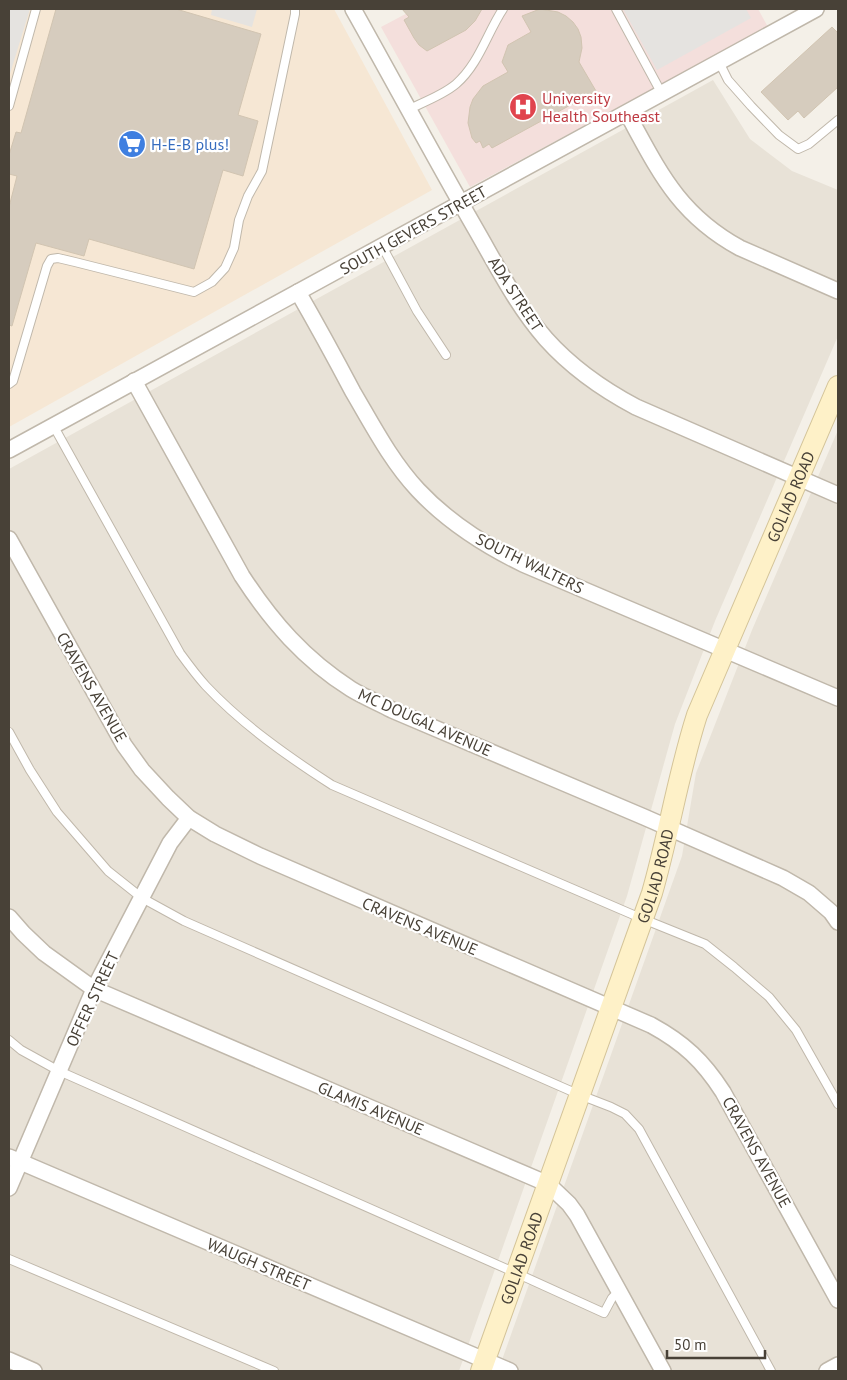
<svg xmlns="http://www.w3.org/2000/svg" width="847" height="1380" font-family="'PT Sans',sans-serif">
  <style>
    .residential { fill: #e8e2d7 }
    .commercial { fill: #f6e7d4 }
    .medical { fill: #f4dfdc }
    .parking { fill: #e5e3e0 }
    .building { fill: #d6ccbe; stroke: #d1c4b1 }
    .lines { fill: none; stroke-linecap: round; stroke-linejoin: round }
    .service-casing { stroke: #c0b8ab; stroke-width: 10 }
    .minor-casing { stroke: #c0b8ab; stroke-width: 18 }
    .secondary-casing { stroke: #d4c499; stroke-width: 22 }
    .service { stroke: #fff; stroke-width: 8 }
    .minor { stroke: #fff; stroke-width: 15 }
    .secondary { stroke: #fef1c8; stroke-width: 20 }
    .labels { text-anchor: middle; stroke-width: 4.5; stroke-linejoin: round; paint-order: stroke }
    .health-label { font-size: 16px; fill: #be3a42; stroke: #fff; text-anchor: start }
    .shop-label { font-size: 16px; fill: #366cbe; stroke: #fff; text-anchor: start }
    .street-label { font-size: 16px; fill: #484137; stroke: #fff }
  </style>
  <rect width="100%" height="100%" fill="#f4f0e8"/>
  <g class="residential">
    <path d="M 713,80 L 750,139 L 792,171 L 838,190 L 838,336 L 715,621 L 675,724 L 627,896 L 459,1371 L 9,1371 L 9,469 Z"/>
    <path d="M 838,430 L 838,1371 L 498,1371 L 682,856 L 696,773 L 752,630 Z"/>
  </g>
  <path class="commercial" d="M 9,9 L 334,9 L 432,190 L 9,427 Z"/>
  <path class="medical" d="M 415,9 L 758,9 L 768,27 L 470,187 L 381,27 Z"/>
  <g class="parking">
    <path d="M 9,9 L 30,9 L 9,77 Z"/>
    <path d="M 212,9 L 257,9 L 252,27 L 211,15 Z"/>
    <path d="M 623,9 L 746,9 L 751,18 L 657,70 Z"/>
  </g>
  <g class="building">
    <path d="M 56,9 L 176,9 L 261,34 L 238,115 L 258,121 L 243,176 L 223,170 L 194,269 L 89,239 L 84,256 L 36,243 L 12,326 L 9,325 L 9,207 L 17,176 L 9,174 L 9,155 L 16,132 L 21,133 Z"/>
    <path d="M 402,9 L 482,9 L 475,21 L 466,30 L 427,51 L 419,45 L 414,38 L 404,20 L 409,17 Z"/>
    <path d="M 540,9 L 558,12 L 566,16 L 573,22 L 578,29 L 581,37 L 582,48 L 579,62 L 596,91 L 492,148 L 489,144 L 483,148 L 480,141 L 476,143 L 472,138 L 468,123 L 470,107 L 473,99 L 483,86 L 508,72 L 502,62 L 508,45 L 531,32 L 522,16 Z"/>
    <path d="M 832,27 L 838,33 L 838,87 L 804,118 L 798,111 L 788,120 L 761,92 Z"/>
  </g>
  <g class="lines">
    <g class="service-casing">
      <g id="service">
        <path d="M 616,9 L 662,94"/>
        <path d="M 719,62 L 728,80 L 751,106 L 779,135 L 798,149 L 809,144 L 838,120"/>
        <path d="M 9,106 L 36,9"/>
        <path d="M 409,109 C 424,102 443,95 456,84 C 479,64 487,33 503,9"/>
        <path d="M 382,246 L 417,311 L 446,355"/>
        <path d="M 9,384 L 13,381 L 47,266 L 51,259 L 58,258 L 75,262 L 194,292 L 212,282 L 225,268 L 234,248 L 239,220 L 248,196 L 262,171 L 295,14 L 295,9"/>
        <path d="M 53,425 L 180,653 C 188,664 196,675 206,686 C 243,725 287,756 332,785 L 643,919 L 705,944 L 734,967 L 769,997 L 796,1030 L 838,1104"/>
        <path d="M 9,732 L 30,770 L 57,812 L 108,871 L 142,898 L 184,921 L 580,1095 L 611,1107 L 625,1114 L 639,1129 L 771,1371"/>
        <path d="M 9,1040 L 21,1050 L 59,1071 L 516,1273 L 604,1313 L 612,1298 L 619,1291"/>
        <path d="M 9,1259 L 274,1371"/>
      </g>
    </g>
    <g class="minor-casing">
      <g id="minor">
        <path d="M 353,9 C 394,82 433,155 475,228 C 497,266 517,306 546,339 C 572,368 602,389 636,407 L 838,495"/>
        <path d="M 627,113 C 659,171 678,214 740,248 L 838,291"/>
        <path d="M 298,292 C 317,325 335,358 353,392 C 373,426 391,461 418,490 C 448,522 484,545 523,564 L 838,698"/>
        <path d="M 134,381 L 242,576 C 272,622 304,659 351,689 C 364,697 379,703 392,710 L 644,817 L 783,878 L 809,893 L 831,912 L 838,922"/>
        <path d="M 9,450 L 816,9"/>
        <path d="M 9,539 L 124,745 L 142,770 L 168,798 L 189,818 L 215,834 L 260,856 L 651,1025 C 684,1043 703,1061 723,1092 L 838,1300"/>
        <path d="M 9,917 L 23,933 L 44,953 L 94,989 L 548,1184 L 569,1204 L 577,1215 L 663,1371"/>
        <path d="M 9,1157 L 510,1371"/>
        <path d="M 9,1188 L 94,989 L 170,843 L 189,818"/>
        <path d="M 9,1360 L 34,1371"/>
        <path d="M 827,1371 L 838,1365"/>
      </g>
    </g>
    <g class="secondary-casing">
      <g id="secondary">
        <path id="s1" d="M 481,1371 L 652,893 C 669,834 678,774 697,715 L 838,386"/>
      </g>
    </g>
    <use href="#service" class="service"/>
    <use href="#minor" class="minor"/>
    <use href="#secondary" class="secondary"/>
  </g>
  <defs>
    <g id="hospital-disc" transform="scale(1.4375)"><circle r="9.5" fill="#e0444e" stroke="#fff"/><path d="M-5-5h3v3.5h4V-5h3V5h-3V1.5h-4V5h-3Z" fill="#fff"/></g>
    <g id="supermarket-disc" transform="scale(1.4375)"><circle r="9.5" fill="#3f7fe0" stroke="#fff"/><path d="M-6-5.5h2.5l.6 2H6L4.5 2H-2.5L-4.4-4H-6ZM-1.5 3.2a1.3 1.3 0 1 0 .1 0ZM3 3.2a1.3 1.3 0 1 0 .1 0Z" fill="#fff"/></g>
  </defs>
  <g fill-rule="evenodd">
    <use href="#hospital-disc" x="523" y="107"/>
    <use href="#supermarket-disc" x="132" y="144"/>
  </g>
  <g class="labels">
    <g class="health-label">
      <text x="542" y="104">University<tspan x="542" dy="18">Health Southeast</tspan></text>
    </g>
    <g class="shop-label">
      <text x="151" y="150">H-E-B plus!</text>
    </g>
    <g class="street-label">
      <text transform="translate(413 230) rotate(-29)" y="6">SOUTH GEVERS STREET</text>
      <text transform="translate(516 294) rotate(57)" y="6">ADA STREET</text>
      <text dy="6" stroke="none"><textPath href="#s1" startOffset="929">GOLIAD ROAD</textPath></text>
      <text transform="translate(530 563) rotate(26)" y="6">SOUTH WALTERS</text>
      <text transform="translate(92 687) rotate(60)" y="6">CRAVENS AVENUE</text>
      <text transform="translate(425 722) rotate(24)" y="6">MC DOUGAL AVENUE</text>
      <text dy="6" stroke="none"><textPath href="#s1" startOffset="525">GOLIAD ROAD</textPath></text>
      <text transform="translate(420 926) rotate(23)" y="6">CRAVENS AVENUE</text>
      <text transform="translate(92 999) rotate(-65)" y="6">OFFER STREET</text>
      <text transform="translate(371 1108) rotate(23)" y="6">GLAMIS AVENUE</text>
      <text transform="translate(757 1152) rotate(61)" y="6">CRAVENS AVENUE</text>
      <text dy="6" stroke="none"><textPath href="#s1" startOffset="120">GOLIAD ROAD</textPath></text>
      <text transform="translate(259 1264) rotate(23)" y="6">WAUGH STREET</text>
    </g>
  </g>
  <rect width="847" height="1380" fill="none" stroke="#484137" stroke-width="20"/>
  <path d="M667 1350v8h98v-8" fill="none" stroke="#484137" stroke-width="2.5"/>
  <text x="674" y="1350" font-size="15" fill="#484137" stroke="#ffffff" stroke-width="4" paint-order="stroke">50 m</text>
</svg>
